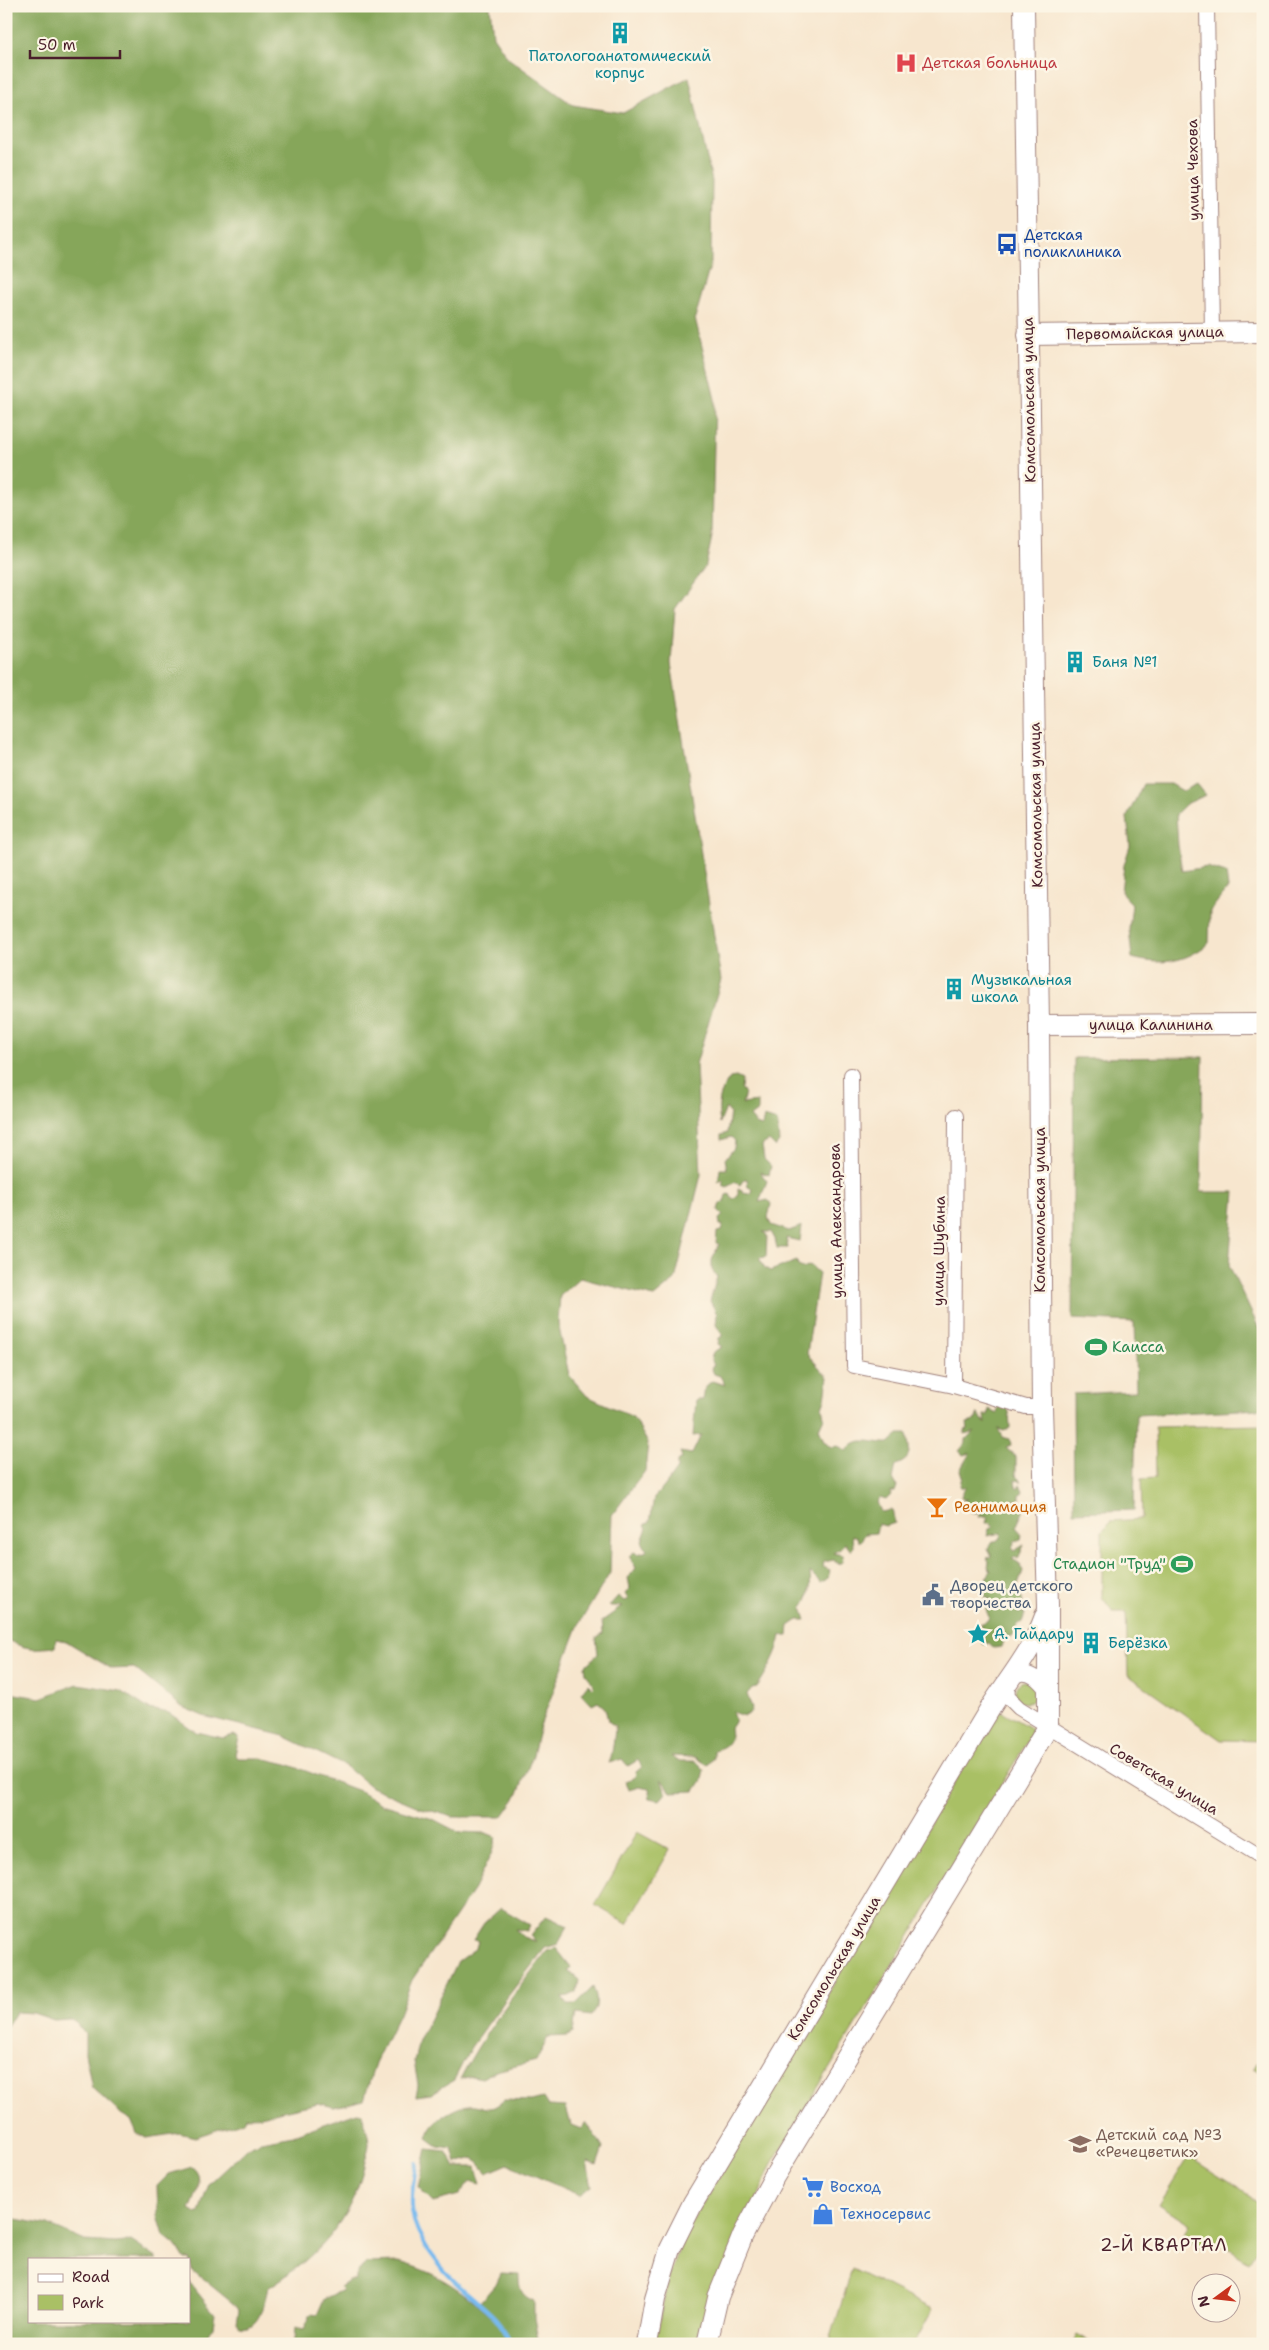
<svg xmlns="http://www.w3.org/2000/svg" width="1269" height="2350" font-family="'Shantell Sans',sans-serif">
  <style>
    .green { fill: #a9c065; stroke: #7a7048 }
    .forest { fill: #86a65a; stroke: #686242 }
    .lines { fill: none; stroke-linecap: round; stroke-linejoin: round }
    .stream { stroke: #78baee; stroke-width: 4 }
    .street-casing { stroke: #a0827c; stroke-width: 16 }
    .secondary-casing { stroke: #a0827c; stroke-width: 22 }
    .street { stroke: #fff; stroke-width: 14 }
    .secondary { stroke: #fff; stroke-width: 20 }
    .labels { text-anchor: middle; stroke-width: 5; stroke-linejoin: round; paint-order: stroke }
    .culture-label { font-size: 15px; fill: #0d838f; stroke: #fcf5e5; text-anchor: start }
    .health-label { font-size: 15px; fill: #be3a42; stroke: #fcf5e5; text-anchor: start }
    .street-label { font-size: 15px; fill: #4a1f2b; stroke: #fcf5e5 }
    .transit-label { font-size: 15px; fill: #164399; stroke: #fcf5e5; text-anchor: start }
    .leisure-label { font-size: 15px; fill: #27864d; stroke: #fcf5e5; text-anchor: start }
    .food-label { font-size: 15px; fill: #c56008; stroke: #fcf5e5; text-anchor: start }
    .service-label { font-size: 15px; fill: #4e5e75; stroke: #fcf5e5; text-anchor: start }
    .education-label { font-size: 15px; fill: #785e54; stroke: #fcf5e5; text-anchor: start }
    .shop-label { font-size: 15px; fill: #366cbe; stroke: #fcf5e5; text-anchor: start }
    .quarter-label { font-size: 18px; letter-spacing: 1px; fill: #4a1f2b; stroke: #fcf5e5 }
  </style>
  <rect width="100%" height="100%" fill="#fcf5e5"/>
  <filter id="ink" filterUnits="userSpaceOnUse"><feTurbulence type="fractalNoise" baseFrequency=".02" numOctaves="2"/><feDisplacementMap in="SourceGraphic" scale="10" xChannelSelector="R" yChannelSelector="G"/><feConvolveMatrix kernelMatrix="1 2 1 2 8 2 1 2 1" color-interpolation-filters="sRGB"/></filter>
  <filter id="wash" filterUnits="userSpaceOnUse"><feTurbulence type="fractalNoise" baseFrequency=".0096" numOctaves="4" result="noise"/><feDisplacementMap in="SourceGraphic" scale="20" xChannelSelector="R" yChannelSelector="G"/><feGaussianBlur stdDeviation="1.12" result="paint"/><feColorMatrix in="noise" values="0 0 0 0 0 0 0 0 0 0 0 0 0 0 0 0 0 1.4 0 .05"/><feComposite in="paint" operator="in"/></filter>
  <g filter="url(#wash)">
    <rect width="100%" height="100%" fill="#f7e6ce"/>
    <g class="green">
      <path d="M 1263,1425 L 1263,1741 L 1221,1740 L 1128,1675 L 1126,1612 L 1113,1612 L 1102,1597 L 1102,1531 L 1111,1521 L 1142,1519 L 1141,1479 L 1156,1478 L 1155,1427 Z"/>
      <circle cx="1026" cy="1692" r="11"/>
      <path d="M 998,1709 L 1032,1729 L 1030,1737 L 771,2165 L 699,2344 L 655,2344 L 668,2280 L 685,2233 Z"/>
      <path d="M 637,1832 L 670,1850 L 627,1924 L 595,1905 Z"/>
      <path d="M 1263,2051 L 1263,2074 L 1253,2068 Z"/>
      <path d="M 1189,2157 L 1263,2204 L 1263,2240 L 1249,2262 L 1211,2238 L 1203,2249 L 1183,2236 L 1190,2225 L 1159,2205 Z"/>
      <path d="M 852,2269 L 933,2309 L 914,2344 L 829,2344 Z"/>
      <path d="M 1077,2334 L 1095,2344 L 1072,2344 Z"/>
    </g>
    <g class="forest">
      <path d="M 6,6 L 490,6 L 493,36 L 508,58 L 573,105 L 623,113 L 689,77 L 712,181 L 711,263 L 695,318 L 715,399 L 712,537 L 706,565 L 675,609 L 671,663 L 721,980 L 696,1064 L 701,1175 L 675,1280 L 654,1297 L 580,1278 L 560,1296 L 558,1323 L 569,1375 L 587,1396 L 633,1417 L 648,1443 L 645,1471 L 612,1515 L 610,1573 L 579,1624 L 540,1726 L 533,1755 L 517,1796 L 502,1817 L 453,1817 L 421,1808 L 371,1787 L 345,1766 L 284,1736 L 203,1716 L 182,1707 L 134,1668 L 112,1669 L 66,1641 L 56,1639 L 55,1647 C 33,1649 25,1650 6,1639 Z"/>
      <path d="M 1143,784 L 1171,784 L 1183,791 L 1197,784 L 1206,795 L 1186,804 L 1176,814 L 1178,845 L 1182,871 L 1207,867 L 1226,873 L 1228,888 L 1210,911 L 1209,943 C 1187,962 1161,966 1132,958 L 1129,929 L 1132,904 L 1121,892 L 1124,865 L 1130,846 L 1127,817 Z"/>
      <path d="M 1203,1057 L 1201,1192 L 1235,1192 L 1229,1265 L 1263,1337 L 1263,1409 L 1136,1415 L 1134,1510 L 1074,1512 L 1073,1394 L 1136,1391 L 1134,1322 L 1072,1319 L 1074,1058 Z"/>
      <path d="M 736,1077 L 742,1080 L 741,1089 L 745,1093 L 742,1104 L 758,1102 L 758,1111 L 750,1117 L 756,1124 L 762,1126 L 764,1117 L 777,1121 L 779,1142 L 775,1147 L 769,1141 L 762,1145 L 764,1159 L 771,1166 L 769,1175 L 760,1172 L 767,1181 L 759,1202 L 768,1200 L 771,1204 L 768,1218 L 771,1225 L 789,1231 L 802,1226 L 800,1241 L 786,1238 L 788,1248 L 777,1248 L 775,1239 L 771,1232 L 763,1232 L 767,1235 L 766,1257 L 759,1258 L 765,1268 L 770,1271 L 797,1261 L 798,1266 L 803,1268 L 810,1265 L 819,1273 L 807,1354 L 828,1377 L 825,1399 L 822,1407 L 824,1417 L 819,1428 L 824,1441 L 832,1447 L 838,1446 L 847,1451 C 856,1434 874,1444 889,1443 L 899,1434 L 907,1434 C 909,1449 914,1459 896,1465 L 893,1479 L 897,1486 L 895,1492 L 891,1492 L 891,1495 L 886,1500 L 880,1498 L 877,1502 L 881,1512 L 892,1510 L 895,1523 L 886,1526 L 878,1524 L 876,1533 L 865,1534 L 861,1541 L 858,1541 L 857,1537 L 852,1535 L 853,1546 L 851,1551 L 845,1543 L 842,1548 L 833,1553 L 842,1555 L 843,1562 L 837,1564 L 834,1560 L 824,1562 L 823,1567 L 830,1570 L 828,1578 L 821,1583 L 810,1572 C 811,1585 811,1598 802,1608 L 806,1620 L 798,1620 L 789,1626 L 788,1635 L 781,1635 C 779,1651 766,1674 757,1687 L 752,1688 L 747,1694 L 752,1709 L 750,1713 L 744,1716 L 732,1712 L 735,1721 L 730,1728 C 733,1740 726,1748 714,1750 L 714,1758 L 708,1765 L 695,1757 L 671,1756 L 677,1761 L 696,1761 L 704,1769 L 702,1780 L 695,1791 L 671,1792 L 661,1779 L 666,1793 L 660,1800 L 650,1798 L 649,1789 L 639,1787 L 629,1790 L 626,1781 L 635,1777 L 636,1772 L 642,1767 L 638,1760 L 628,1766 L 622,1759 L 609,1763 C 612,1758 615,1733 615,1726 L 608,1721 L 605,1708 L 598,1702 L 592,1705 L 581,1693 L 588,1684 L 592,1688 L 594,1686 L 586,1673 L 585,1666 L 598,1654 L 596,1638 L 603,1633 L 602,1621 L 623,1606 L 609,1606 L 618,1596 L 624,1601 L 628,1599 L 625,1594 L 630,1588 L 628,1578 L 636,1568 L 629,1556 L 634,1552 L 638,1554 L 647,1551 L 642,1541 L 647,1528 L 645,1525 L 650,1522 L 654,1497 L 664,1487 L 677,1469 L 677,1462 L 682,1458 L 680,1452 L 692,1454 L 701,1435 L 693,1436 L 696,1400 L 703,1400 L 705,1387 L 712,1381 L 725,1385 L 720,1376 L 714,1374 L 711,1367 L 714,1365 L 711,1359 L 713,1352 L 722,1347 L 718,1344 L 719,1338 L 723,1336 L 716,1325 L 717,1314 L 710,1301 L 717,1277 L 712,1270 L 712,1260 L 719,1244 L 716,1243 L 717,1232 L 721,1231 L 723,1225 L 720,1225 L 719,1219 L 723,1215 L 718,1210 L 720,1203 L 724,1202 L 726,1195 L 729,1194 L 733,1199 L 738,1195 L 738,1189 L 741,1189 L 743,1193 L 751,1194 L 753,1189 L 748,1187 L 747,1179 L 744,1179 L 740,1185 L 735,1182 L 727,1187 L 723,1185 L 723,1179 L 718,1183 L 720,1169 L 727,1169 L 725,1159 L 734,1148 L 735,1141 L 731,1137 L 721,1140 L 721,1135 L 727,1133 L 730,1113 L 726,1108 L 720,1123 C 717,1106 719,1092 730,1078 Z"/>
      <path d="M 999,1403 L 1006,1406 L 1009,1412 L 1010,1428 L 1004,1431 L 998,1429 L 1002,1437 L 1010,1439 L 1011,1446 L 1006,1448 L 1016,1457 L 1016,1475 L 1022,1481 L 1015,1480 L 1016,1487 L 1018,1488 L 1020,1484 L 1023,1491 L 1020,1495 L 1020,1500 L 1011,1500 L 1017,1507 L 1023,1506 L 1023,1512 L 1016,1527 L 1022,1534 L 1021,1539 L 1015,1541 L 1012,1548 L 1014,1551 L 1024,1545 L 1018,1559 L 1015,1557 L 1012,1559 L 1019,1563 L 1023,1571 L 1016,1591 L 1022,1599 L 1023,1606 L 1017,1609 L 1018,1613 L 1022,1612 L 1025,1614 L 1022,1622 L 1017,1625 L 1018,1631 L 1012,1636 L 1005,1637 L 1002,1647 L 994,1648 L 989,1643 L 983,1644 L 981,1640 L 984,1635 L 980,1624 L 987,1621 L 989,1617 L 986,1610 L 990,1597 L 986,1598 L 984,1588 L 987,1584 L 985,1581 L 991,1570 L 988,1567 L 989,1561 L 987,1558 L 992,1557 L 988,1549 L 992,1541 L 996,1541 L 1000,1538 L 1001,1533 L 987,1536 L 989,1529 L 993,1527 L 991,1523 L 986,1523 L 988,1516 L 978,1517 L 981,1512 L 972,1513 L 971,1507 L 963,1501 L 968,1499 L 962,1499 L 961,1496 L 965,1488 L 964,1486 L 962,1488 L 960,1486 L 961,1480 L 963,1479 L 960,1470 L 970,1453 L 963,1455 L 959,1451 L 966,1443 L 966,1439 L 974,1431 L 965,1434 L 965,1430 L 968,1429 L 967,1423 L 975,1421 L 978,1413 L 985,1424 L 984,1415 L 988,1415 L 989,1409 L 997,1413 Z"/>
      <path d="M 78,1684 L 121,1691 L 149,1709 L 169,1713 L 196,1732 L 223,1738 L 234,1735 L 239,1738 L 235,1754 L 238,1758 L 261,1758 L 287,1764 L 362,1792 L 381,1804 L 433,1819 L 458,1832 L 486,1833 L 496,1837 L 492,1852 L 474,1889 L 412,1980 L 399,2014 L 375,2063 L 364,2100 L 334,2107 L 318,2103 L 261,2116 L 246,2117 L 244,2121 L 195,2137 L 179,2133 L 147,2138 L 137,2134 L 131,2120 L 121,2114 L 92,2088 L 85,2053 L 85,2034 L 76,2023 L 70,2019 L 54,2020 L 33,2013 L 16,2012 L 6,2027 L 6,1691 L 9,1693 L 40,1698 Z"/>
      <path d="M 501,1908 L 530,1925 L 527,1931 L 515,1929 L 523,1937 L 537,1942 L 530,1936 L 546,1916 L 568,1926 L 558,1944 L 545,1948 L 509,1995 L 471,2047 L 454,2080 L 431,2094 L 416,2096 L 418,2085 L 414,2061 L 419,2041 L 458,1961 L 476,1948 L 478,1941 L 473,1940 L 484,1923 Z"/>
      <path d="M 556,1948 L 571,1967 L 568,1971 L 579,1980 L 577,1992 L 569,1996 L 562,1997 L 567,2004 L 576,2004 L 593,1987 C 597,1999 599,2006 591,2016 L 576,2014 L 573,2033 L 567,2036 L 548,2037 L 536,2061 L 496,2071 L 482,2078 L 472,2076 L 460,2079 C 484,2032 516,1992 547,1951 Z"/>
      <path d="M 543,2098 L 548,2106 L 566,2107 L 571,2125 L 581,2129 L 586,2122 L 603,2148 L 597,2165 L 587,2162 L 592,2186 L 579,2195 L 508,2164 L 487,2173 L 474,2158 L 456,2163 L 452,2148 L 438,2146 L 427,2138 C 429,2134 430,2127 433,2124 C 439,2117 459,2106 468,2105 C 486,2103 486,2116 504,2100 L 531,2101 Z"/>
      <path d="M 357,2112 L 362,2113 C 364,2123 369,2134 369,2144 C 369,2151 365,2159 364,2166 C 351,2222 315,2258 268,2288 C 264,2302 260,2331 240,2327 L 237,2322 L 239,2310 L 236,2306 L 192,2270 L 189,2259 L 185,2259 L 177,2246 L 164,2236 L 158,2215 L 157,2186 L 169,2174 L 192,2167 C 206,2177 195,2198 190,2210 L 195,2213 L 199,2212 L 209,2184 L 246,2149 L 261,2141 L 293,2135 Z"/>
      <path d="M 427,2149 L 446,2151 L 455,2167 L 476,2167 L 481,2184 L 470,2181 L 459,2195 L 433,2202 L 418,2187 Z"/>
      <path d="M 6,2217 L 48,2225 L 85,2241 L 116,2243 L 131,2241 L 158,2259 L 29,2259 L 29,2321 L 189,2321 L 189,2282 L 215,2314 L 213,2327 L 201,2344 L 6,2344 Z"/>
      <path d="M 399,2262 C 443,2274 464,2293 497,2321 L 479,2303 L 496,2284 L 501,2273 L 519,2274 C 519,2288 520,2295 534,2301 L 534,2318 L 539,2344 L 510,2344 L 502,2326 L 508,2344 L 291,2344 L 294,2340 L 295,2327 L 304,2329 L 311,2314 L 317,2315 L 324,2299 L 342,2290 L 340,2287 L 349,2281 L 356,2281 L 356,2272 L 367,2263 Z"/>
    </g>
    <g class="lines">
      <path class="stream" d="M 416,2163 C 414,2181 409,2203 414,2221 C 423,2250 449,2278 472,2297 C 489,2312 503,2321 510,2344"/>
    </g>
  </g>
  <g filter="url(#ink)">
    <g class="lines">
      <g class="street-casing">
        <g id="street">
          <path d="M 1207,6 L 1212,333"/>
          <path d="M 851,1075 L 854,1366 L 954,1386 L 1026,1407 L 1042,1407"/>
          <path d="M 954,1386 L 956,1116"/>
          <path d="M 1013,1677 C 1029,1667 1040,1681 1049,1693"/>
          <path d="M 1007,1684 L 1008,1697 L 1019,1708 L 1263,1858"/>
        </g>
      </g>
      <g class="secondary-casing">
        <g id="secondary">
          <path d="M 1028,335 L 1263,332"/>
          <path d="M 1039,1025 L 1263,1024"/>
          <path d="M 647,2344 L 655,2299 L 670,2249 L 693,2203 L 991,1707 C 1010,1677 1033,1650 1045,1616"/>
          <path d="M 707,2344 L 718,2297 L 743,2235 L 774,2177 L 1048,1727 L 1048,1604 L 1042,1407 L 1039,1025 L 1024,6"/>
        </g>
      </g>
      <use href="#street" class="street"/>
      <use href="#secondary" class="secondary"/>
    </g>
  </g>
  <defs>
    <g id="building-bare" transform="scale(1.725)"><path d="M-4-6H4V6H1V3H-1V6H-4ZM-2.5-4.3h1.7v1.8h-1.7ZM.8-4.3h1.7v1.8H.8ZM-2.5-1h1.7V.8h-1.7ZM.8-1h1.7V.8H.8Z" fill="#0f9aa8" stroke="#fcf5e5" stroke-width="2.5" paint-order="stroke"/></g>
    <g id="hospital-bare" transform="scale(1.725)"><path d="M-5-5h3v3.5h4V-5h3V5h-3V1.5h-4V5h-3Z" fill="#e0444e" stroke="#fcf5e5" stroke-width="2.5" paint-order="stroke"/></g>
    <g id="bus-bare" transform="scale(1.725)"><path d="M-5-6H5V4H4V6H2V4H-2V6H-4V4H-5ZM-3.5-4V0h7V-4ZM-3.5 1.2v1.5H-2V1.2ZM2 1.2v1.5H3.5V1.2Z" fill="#1a4fb4" stroke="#fcf5e5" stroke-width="2.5" paint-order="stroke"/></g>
    <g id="stadium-bare" transform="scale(1.725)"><path d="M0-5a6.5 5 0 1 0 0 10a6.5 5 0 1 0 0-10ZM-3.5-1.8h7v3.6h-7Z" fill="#2e9e5b" stroke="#fcf5e5" stroke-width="2.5" paint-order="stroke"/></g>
    <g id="bar-bare" transform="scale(1.725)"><path d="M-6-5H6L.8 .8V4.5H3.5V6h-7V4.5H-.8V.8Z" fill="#e8710a" stroke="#fcf5e5" stroke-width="2.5" paint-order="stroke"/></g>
    <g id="civic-bare" transform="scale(1.725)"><path d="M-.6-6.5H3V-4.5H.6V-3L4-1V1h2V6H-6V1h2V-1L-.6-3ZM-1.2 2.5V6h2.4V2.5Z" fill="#5c6f8a" stroke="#fcf5e5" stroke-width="2.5" paint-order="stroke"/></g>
    <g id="sight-bare" transform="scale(1.725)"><path d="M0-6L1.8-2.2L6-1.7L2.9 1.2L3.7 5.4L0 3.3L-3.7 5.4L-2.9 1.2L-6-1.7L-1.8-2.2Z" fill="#0f9aa8" stroke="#fcf5e5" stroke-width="2.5" paint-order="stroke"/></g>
    <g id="school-bare" transform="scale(1.725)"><path d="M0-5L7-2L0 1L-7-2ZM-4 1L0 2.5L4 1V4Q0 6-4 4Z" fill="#8d6e63" stroke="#fcf5e5" stroke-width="2.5" paint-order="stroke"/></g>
    <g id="supermarket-bare" transform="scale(1.725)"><path d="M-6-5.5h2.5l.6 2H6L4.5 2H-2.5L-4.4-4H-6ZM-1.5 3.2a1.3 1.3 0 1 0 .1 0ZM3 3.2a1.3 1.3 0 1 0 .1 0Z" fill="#3f7fe0" stroke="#fcf5e5" stroke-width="2.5" paint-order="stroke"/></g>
    <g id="shop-bare" transform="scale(1.725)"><path d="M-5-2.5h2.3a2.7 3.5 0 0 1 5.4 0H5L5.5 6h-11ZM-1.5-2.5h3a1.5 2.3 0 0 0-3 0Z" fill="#3f7fe0" stroke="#fcf5e5" stroke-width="2.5" paint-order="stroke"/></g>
  </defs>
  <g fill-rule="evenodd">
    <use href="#building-bare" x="620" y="33"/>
    <use href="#hospital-bare" x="906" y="63"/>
    <use href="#bus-bare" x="1007" y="244"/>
    <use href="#building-bare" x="1075" y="662"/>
    <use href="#building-bare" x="954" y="989"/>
    <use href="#stadium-bare" x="1096" y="1347"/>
    <use href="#bar-bare" x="937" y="1507"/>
    <use href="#stadium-bare" x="1182" y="1564"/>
    <use href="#civic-bare" x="933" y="1595"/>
    <use href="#sight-bare" x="978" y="1634"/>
    <use href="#building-bare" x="1091" y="1643"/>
    <use href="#school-bare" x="1080" y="2144"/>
    <use href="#supermarket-bare" x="813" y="2187"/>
    <use href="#shop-bare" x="823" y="2214"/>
  </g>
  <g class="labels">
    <g class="culture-label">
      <text x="620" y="61" text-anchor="middle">Патологоанатомический<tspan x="620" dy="17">корпус</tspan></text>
      <text x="1092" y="667">Баня №1</text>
      <text x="971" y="985">Музыкальная<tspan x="971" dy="17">школа</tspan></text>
      <text x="994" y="1639">А. Гайдару</text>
      <text x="1108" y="1648">Берёзка</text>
    </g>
    <g class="health-label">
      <text x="922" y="68">Детская больница</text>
    </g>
    <g class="street-label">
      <text transform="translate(1193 170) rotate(-91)" y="5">улица Чехова</text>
      <text transform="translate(1145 333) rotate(-1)" y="5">Первомайская улица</text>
      <text transform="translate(1029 400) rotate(-91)" y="5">Комсомольская улица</text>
      <text transform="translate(1036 805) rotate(-91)" y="5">Комсомольская улица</text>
      <text x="1151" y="1030">улица Калинина</text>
      <text transform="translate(1040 1210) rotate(-90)" y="5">Комсомольская улица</text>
      <text transform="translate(836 1221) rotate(-91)" y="5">улица Александрова</text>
      <text transform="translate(939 1251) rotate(-89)" y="5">улица Шубина</text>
      <text transform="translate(1164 1779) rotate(31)" y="5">Советская улица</text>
      <text transform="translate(834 1968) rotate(-59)" y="5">Комсомольская улица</text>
    </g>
    <g class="transit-label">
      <text x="1024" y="240">Детская<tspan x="1024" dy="17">поликлиника</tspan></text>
    </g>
    <g class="leisure-label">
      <text x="1112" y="1352">Каисса</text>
      <text x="1166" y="1569" text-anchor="end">Стадион "Труд"</text>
    </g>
    <g class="food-label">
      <text x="954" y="1512">Реанимация</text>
    </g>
    <g class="service-label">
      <text x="950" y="1591">Дворец детского<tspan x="950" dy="17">творчества</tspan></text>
    </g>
    <g class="education-label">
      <text x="1096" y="2140">Детский сад №3<tspan x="1096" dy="17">«Речецветик»</tspan></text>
    </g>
    <g class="shop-label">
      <text x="830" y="2192">Восход</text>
      <text x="840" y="2219">Техносервис</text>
    </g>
    <g class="quarter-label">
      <text x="1164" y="2251">2-Й КВАРТАЛ</text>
    </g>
  </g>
  <rect width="1269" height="2350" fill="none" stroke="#fcf5e5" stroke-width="25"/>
  <rect x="28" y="2258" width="162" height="65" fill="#fcf5e5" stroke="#b59f9b"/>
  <rect x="38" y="2274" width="25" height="8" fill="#ffffff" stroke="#b59f9b"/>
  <text x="72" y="2282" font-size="15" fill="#4a1f2b">Road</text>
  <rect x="38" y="2295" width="25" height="15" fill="#a9c065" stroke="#b59f9b"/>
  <text x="72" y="2308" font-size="15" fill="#4a1f2b">Park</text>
  <g transform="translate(1216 2298) rotate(255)"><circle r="24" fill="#fcf5e5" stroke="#b59f9b"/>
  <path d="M0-4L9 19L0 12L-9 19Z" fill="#c8321e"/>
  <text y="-8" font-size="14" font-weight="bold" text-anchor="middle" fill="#4a1f2b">N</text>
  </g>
  <path d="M30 50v8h90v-8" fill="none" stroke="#4a1f2b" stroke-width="2.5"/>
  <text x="38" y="50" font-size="15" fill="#4a1f2b" stroke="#fcf5e5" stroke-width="4" paint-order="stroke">50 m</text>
</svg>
